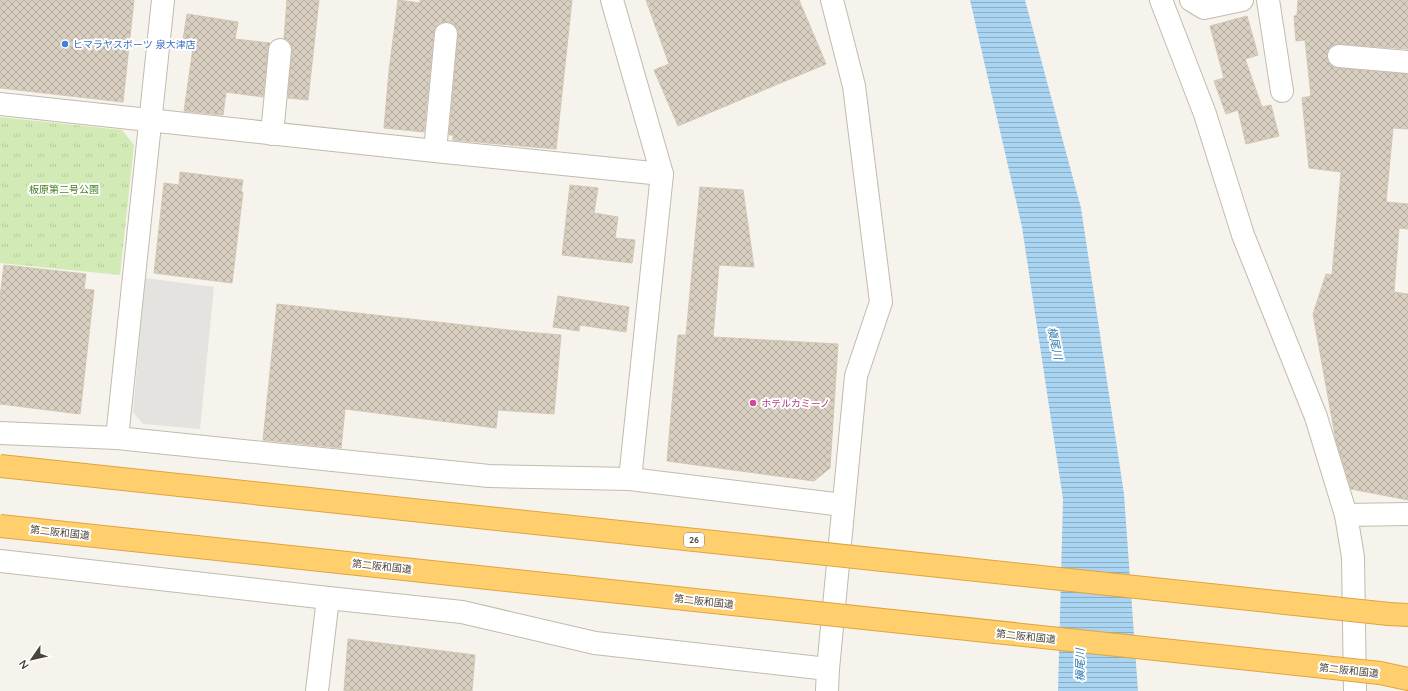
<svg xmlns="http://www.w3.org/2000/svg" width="1408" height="691" font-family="Quicksand,'Noto Sans JP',sans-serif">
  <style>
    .grass { fill: url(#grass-tufts) }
    .parking { fill: #e5e3e0 }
    .water { fill: url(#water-rules) }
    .building { fill: url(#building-cross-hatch); stroke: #d3c7b4 }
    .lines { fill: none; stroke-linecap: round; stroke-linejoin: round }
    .street-casing { stroke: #c2bbae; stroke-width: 24 }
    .highway-casing { stroke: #e0a43c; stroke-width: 24 }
    .street { stroke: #fff; stroke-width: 22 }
    .highway { stroke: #ffcf6e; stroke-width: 22 }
    .highway-bridge-casing { stroke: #e0a43c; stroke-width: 24; stroke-linecap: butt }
    .highway-bridge { stroke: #ffcf6e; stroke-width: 22 }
    .shop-dot { fill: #3f7fe0; stroke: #fff; stroke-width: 1.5 }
    .hotel-dot { fill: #d1479c; stroke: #fff; stroke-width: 1.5 }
    .labels { text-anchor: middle; stroke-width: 4; stroke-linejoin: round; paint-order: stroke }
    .shield { fill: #fff; stroke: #817c74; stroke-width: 1 }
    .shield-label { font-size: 9px; font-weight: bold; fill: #4b4439 }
    .shop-label { font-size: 10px; fill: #366cbe; stroke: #fff; text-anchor: start }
    .park-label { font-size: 10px; fill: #4a7f2a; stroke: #fff }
    .hotel-label { font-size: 10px; fill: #b23c85; stroke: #fff; text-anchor: start }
    .street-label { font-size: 10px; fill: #4b4439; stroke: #fff }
    .water-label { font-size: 11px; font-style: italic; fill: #2e7ab2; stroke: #fff }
  </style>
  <defs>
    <pattern id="grass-tufts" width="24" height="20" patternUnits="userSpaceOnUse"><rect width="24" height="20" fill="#d2eab5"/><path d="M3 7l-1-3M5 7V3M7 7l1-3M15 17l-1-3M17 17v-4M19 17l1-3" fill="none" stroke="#b6ca9c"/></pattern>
    <pattern id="water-rules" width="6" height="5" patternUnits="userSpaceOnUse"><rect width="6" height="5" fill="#a9d4f2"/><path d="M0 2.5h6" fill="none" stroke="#8caec5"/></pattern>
    <pattern id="building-cross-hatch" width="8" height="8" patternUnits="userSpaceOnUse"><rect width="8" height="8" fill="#d8cfc1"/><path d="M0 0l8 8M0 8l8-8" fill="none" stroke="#b1aa9e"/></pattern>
  </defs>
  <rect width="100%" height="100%" fill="#f6f3ec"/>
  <path class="grass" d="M 0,117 L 122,130 L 134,145 L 120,275 L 0,263 Z"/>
  <path class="parking" d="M 145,278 L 214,287 L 200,429 L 143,424 L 133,412 Z"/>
  <path class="water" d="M 970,0 L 1025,0 L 1081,208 L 1124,494 L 1138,691 L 1058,691 L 1063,499 L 1022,227 Z"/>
  <g class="building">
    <path d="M 0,0 L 134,0 L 123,102 L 0,88 Z"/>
    <path d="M 287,0 L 319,0 L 308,100 L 288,98 L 292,51 L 291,44 L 288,40 L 284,38 Z"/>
    <path d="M 398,0 L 420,3 L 420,0 L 572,0 L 556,149 L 453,140 L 453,135 L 449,135 L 458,35 L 457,28 L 453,24 L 448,22 L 440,23 L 436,27 L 434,33 L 424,132 L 384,128 L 389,71 Z"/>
    <path d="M 646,0 L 799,0 L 826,64 L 678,126 L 654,70 L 669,64 Z"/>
    <path d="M 1298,0 L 1408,0 L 1408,49 L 1340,44 L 1333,45 L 1329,49 L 1327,55 L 1328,62 L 1332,66 L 1338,68 L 1408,74 L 1408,129 L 1393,128 L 1386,202 L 1408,204 L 1408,229 L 1399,228 L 1394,292 L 1408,294 L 1408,500 L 1351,489 L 1336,441 L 1313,314 L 1326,274 L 1332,275 L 1341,172 L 1309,168 L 1302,98 L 1311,96 L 1305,40 L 1296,41 L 1294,16 L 1297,15 Z"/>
    <path d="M 187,14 L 238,22 L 235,39 L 270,43 L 268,49 L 263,97 L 226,92 L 223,115 L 184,111 L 193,48 L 182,46 Z"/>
    <path d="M 1247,16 L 1258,55 L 1245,59 L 1262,107 L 1271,105 L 1279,136 L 1246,144 L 1238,110 L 1226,114 L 1214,81 L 1224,78 L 1210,26 Z"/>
    <path d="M 180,172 L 243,180 L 241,192 L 243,192 L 232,283 L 154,273 L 164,183 L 179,185 Z"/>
    <path d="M 570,185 L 598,188 L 594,213 L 618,217 L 615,238 L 635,240 L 632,263 L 562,255 Z"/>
    <path d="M 700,187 L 743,190 L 754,267 L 719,265 L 713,337 L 838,344 L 830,468 L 814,481 L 667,461 L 678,335 L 686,335 Z"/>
    <path d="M 4,265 L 86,274 L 84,289 L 94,290 L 80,414 L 0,404 L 0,297 Z"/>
    <path d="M 558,296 L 629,307 L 626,332 L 580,325 L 579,331 L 553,327 Z"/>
    <path d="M 277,304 L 526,332 L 561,335 L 554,414 L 498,410 L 496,428 L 345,409 L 341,448 L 263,440 Z"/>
    <path d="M 348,639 L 475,655 L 472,691 L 344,691 Z"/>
  </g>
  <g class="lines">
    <g class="street-casing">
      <g id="street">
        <path d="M 612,0 L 662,174 L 630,479"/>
        <path d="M 1161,0 L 1205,114 L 1243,235 L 1316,417 L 1346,515 L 1353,557 L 1355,691"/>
        <path d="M 1191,0 L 1204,8 L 1242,0"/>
        <path d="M 1268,0 L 1282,91"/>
        <path d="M 1339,56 L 1408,62"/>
        <path d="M 0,104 L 435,151 L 662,174"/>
        <path d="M 272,134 L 280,50"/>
        <path d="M 435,151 L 446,34"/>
        <path d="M 0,433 L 117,438 L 489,476 L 630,479 L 843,505"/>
        <path d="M 117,438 L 163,0"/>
        <path d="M 1346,515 L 1408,514"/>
        <path d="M 0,561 L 328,598 L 462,612 L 595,643 L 828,669"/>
        <path d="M 317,691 L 328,598"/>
        <path d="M 827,691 L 828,669 L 856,376 L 881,302 L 854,86 L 832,0"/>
      </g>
    </g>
    <g class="highway-casing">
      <g id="highway">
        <path d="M 1389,614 L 1408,615"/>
        <path d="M 1380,673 L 1408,679"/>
      </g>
    </g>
    <use href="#street" class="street"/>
    <use href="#highway" class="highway"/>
    <g class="highway-bridge-casing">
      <g id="highway-bridge">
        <path d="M 0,466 L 1389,614"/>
        <path d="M 0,526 L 1380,673"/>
      </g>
    </g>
    <use href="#highway-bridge" class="highway-bridge"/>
  </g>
  <circle class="shop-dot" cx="65" cy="44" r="4"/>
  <circle class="hotel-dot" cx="753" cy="403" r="4"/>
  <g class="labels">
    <rect class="shield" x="684" y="533" width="20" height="14" rx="3"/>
    <g class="shield-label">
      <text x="694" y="543">26</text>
    </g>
    <g class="shop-label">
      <text x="73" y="48">ヒマラヤスポーツ 泉大津店</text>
    </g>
    <g class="park-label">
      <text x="64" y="193">板原第二号公園</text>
    </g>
    <g class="hotel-label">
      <text x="761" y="407">ホテルカミーノ</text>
    </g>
    <g class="street-label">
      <text transform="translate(60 532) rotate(6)" y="4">第二阪和国道</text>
      <text transform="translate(382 566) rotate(6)" y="4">第二阪和国道</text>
      <text transform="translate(704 601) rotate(6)" y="4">第二阪和国道</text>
      <text transform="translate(1026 636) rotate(6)" y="4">第二阪和国道</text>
      <text transform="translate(1349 670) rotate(6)" y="4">第二阪和国道</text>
    </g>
    <g class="water-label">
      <text transform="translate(1055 343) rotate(78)" y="4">槇尾川</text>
      <text transform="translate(1080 665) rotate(-90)" y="4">槇尾川</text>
    </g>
  </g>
  <g transform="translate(32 659) rotate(236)" stroke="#ffffff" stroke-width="3" paint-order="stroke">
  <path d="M0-3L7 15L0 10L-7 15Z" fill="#4b4439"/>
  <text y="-6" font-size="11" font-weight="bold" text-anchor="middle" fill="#4b4439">N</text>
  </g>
</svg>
